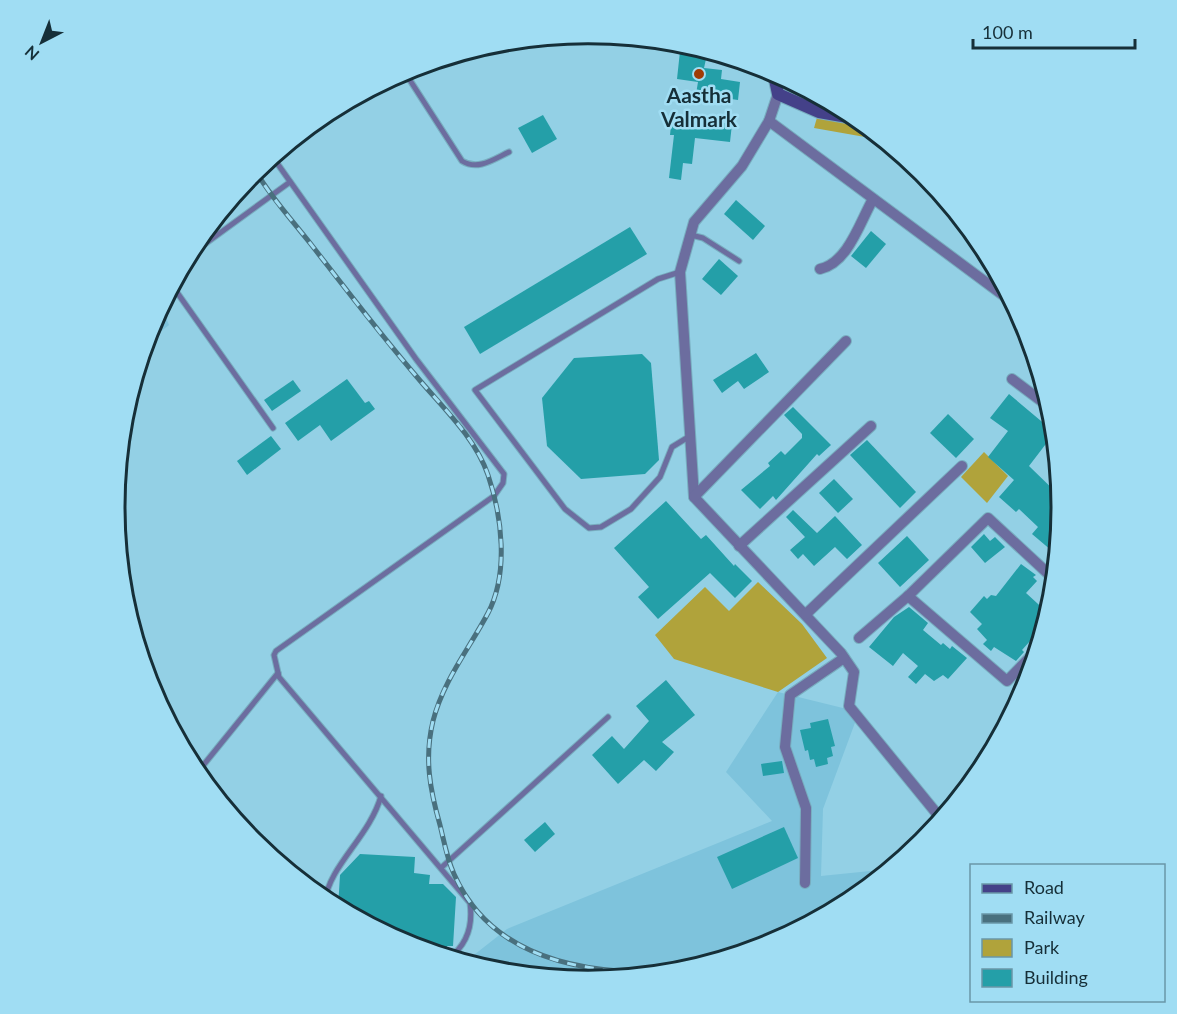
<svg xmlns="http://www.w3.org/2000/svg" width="1177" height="1014" font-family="Lato,sans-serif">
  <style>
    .built { fill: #7ec3dc }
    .green { fill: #b0a33b }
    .building { fill: #249fa8 }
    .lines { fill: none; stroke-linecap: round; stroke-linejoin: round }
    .lane-casing { stroke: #78adbf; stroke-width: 7 }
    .street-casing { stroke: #78adbf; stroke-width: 12 }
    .secondary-casing { stroke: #78adbf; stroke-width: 14 }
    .lane { stroke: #6c6d9f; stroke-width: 5 }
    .street { stroke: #6c6d9f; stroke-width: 10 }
    .secondary { stroke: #444189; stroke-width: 12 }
    .rail-casing { stroke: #49707e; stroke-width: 5 }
    .rail { stroke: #a0ddf3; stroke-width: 3; stroke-dasharray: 9; stroke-linecap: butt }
    .poi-dot { fill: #a03c06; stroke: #a0ddf3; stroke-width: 2 }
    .labels { text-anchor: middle; stroke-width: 5; stroke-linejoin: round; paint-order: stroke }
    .poi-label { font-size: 21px; font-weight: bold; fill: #162f38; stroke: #a0ddf3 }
    .rim { fill: none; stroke: #162f38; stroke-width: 3 }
  </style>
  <rect width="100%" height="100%" fill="#93d0e5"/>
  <g class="built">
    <path d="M 161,306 L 169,325 L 145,344 L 151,325 Z"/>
    <path d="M 778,692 L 859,712 L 823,809 L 821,876 L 890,869 L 852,901 L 770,945 L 681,972 L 589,981 L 496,972 L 465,962 L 507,929 L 772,821 L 726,772 Z"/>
  </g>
  <g class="green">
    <path d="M 818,114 L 867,125 L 871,128 L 865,137 L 814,128 Z"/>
    <path d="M 984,452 L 1008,476 L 987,503 L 961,477 Z"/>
    <path d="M 758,582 L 802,624 L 827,658 L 778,692 L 674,659 L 655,635 L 705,587 L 729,611 Z"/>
  </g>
  <g class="building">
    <path d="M 681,42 L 700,48 L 699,58 L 706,59 L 704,68 L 722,70 L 721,79 L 740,82 L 738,100 L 696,94 L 698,82 L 677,79 Z"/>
    <path d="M 543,115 L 557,139 L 532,153 L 518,128 Z"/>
    <path d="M 672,116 L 732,124 L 730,142 L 695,138 L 692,164 L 683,163 L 681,180 L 669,178 L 674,135 L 670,135 Z"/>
    <path d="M 736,200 L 765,226 L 753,240 L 724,214 Z"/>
    <path d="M 630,227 L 647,254 L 480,354 L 464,327 Z"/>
    <path d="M 871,231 L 886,244 L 866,268 L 851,256 Z"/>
    <path d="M 719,259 L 738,276 L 721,295 L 702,279 Z"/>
    <path d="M 756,353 L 769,372 L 744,389 L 738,381 L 722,393 L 713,380 Z"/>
    <path d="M 642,354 L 651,363 L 659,460 L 645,474 L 581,479 L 547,446 L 542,398 L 574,358 Z"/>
    <path d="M 347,379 L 365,403 L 369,401 L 375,409 L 331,441 L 320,425 L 298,441 L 285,423 Z"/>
    <path d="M 293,380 L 301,391 L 272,411 L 264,400 Z"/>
    <path d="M 1009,394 L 1047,426 L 1050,423 L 1055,427 L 1055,432 L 1029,466 L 1062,498 L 1058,556 L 1032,534 L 1038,527 L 1019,509 L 1016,512 L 999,497 L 1014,480 L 988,457 L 1008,431 L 990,418 Z"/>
    <path d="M 793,407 L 831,445 L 819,456 L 817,454 L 776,500 L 773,496 L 760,509 L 741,490 L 770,466 L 768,463 L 781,451 L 785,455 L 802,438 L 802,434 L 784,415 Z"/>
    <path d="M 948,414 L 974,439 L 956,458 L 930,433 Z"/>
    <path d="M 271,436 L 281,449 L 247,475 L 237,461 Z"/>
    <path d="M 867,440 L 916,492 L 900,508 L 850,455 Z"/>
    <path d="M 834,479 L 853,499 L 838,513 L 819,493 Z"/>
    <path d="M 666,501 L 701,539 L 706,535 L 734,566 L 735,564 L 752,581 L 735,598 L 710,573 L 658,619 L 638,597 L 649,587 L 614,548 Z"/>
    <path d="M 793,510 L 817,533 L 835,516 L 862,545 L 847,559 L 835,547 L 814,566 L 803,554 L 798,559 L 790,550 L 805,537 L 786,517 Z"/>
    <path d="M 984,534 L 990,541 L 995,537 L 1005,547 L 985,563 L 971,547 Z"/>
    <path d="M 907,536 L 929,560 L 900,587 L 878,563 Z"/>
    <path d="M 1021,564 L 1036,575 L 1033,577 L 1037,581 L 1026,593 L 1049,614 L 1047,622 L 1022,650 L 1024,652 L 1016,661 L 994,647 L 991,651 L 983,644 L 987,640 L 977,629 L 982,624 L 970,612 L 984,596 L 987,599 L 991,595 L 996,596 Z"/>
    <path d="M 909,607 L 928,623 L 923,630 L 941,645 L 943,643 L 950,649 L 952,646 L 967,658 L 948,679 L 943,675 L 934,681 L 925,674 L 916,684 L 908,677 L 918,666 L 903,653 L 893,666 L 869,647 L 894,617 Z"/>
    <path d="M 666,680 L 695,715 L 662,742 L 674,752 L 656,771 L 644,760 L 618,784 L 592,755 L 612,736 L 624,749 L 649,721 L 636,706 Z"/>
    <path d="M 828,719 L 835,746 L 831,747 L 833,756 L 827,758 L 828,764 L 816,767 L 814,759 L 810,760 L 808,750 L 805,751 L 800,730 L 811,728 L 810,723 Z"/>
    <path d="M 782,761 L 784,773 L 763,776 L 761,764 Z"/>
    <path d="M 545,822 L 555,834 L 535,852 L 524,840 Z"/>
    <path d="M 784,827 L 798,858 L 732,889 L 717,857 Z"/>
    <path d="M 360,854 L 415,857 L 414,873 L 430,875 L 429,884 L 443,884 L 456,897 L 453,946 L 447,946 L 447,952 L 440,952 L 440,955 L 407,945 L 338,908 L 340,875 Z"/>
  </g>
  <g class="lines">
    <g class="lane-casing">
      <g id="lane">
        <path d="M 404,71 L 462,161 C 478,171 494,159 509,152"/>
        <path d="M 272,156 L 416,359 L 504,474 L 503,483 L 494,496 L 276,651 L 274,655 L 279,677 L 470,903 C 473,925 468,944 449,958"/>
        <path d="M 691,235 L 703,238 L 739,261"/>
        <path d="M 187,257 L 290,182"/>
        <path d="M 680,272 L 658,279 L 475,390 L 565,509 L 589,528 L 601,527 L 631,509 L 660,477 L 672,447 L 690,436"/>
        <path d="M 174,282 L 176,291 L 273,428"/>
        <path d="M 197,773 L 278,673"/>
        <path d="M 442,867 L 608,717"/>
        <path d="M 325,901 C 329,866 370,836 381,796"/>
        <path d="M 506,966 L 510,973"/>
      </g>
    </g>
    <g class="street-casing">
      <g id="street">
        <path d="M 778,94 L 769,121 L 742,166 L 694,222 L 680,272 L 694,497 L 841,653 L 854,672 L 849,706 L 942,820"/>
        <path d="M 769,121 L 1015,304"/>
        <path d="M 820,269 C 848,263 860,222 873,199"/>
        <path d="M 1012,379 L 1052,409"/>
        <path d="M 694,497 L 846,341"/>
        <path d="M 739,546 L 871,426"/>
        <path d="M 908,596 L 1007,681 L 1039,648"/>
        <path d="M 806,614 L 962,466"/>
        <path d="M 859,638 L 908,596 L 988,518 L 1055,580"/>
        <path d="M 805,883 L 806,808 L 785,747 L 790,695 L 844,658"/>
      </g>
    </g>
    <g class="secondary-casing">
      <path id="secondary" d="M 767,68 L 774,75 L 778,94 L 819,112 L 859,119"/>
    </g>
    <use href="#lane" class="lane"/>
    <use href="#street" class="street"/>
    <use href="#secondary" class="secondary"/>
    <g class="rail-casing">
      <path id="rail" d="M 255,170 C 270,196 291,219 310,243 C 345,288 380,334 417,377 C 442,407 475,437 488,475 C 502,516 509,573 488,613 C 469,649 443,681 433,721 C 424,758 430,790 440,825 C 444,841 447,859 454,874 C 484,942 549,966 619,971"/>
    </g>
    <use href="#rail" class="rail"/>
  </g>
  <circle class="poi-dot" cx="699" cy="74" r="6"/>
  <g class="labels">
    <g class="poi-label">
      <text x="699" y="103">Aastha<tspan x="699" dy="24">Valmark</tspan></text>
    </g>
  </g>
  <path d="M0 0H1177V1014H0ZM125 507a463 463 0 1 1 926 0a463 463 0 1 1-926 0Z" fill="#a0ddf3" fill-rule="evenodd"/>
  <path class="rim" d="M125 507a463 463 0 1 1 926 0a463 463 0 1 1-926 0Z"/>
  <rect x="970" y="864" width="195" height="138" fill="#a0ddf3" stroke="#6997a8" stroke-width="1.5"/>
  <rect x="982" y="884" width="30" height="9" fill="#444189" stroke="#6997a8" stroke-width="1.5"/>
  <text x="1024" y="894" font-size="18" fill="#162f38">Road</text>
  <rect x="982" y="914" width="30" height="9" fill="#49707e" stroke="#6997a8" stroke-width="1.5"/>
  <text x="1024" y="924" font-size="18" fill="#162f38">Railway</text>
  <rect x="982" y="939" width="30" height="18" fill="#b0a33b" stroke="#6997a8" stroke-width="1.5"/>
  <text x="1024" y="954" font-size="18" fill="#162f38">Park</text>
  <rect x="982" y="969" width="30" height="18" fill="#249fa8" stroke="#6997a8" stroke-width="1.5"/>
  <text x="1024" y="984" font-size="18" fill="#162f38">Building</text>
  <g transform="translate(42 42) rotate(222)" stroke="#a0ddf3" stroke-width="4.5" paint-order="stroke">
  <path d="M0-4.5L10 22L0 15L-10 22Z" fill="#162f38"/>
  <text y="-9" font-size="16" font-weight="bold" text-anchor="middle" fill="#162f38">N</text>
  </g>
  <path d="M973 39v9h162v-9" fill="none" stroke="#162f38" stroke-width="3"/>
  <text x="982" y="39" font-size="18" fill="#162f38" stroke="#a0ddf3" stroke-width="4.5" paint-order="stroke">100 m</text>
</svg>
